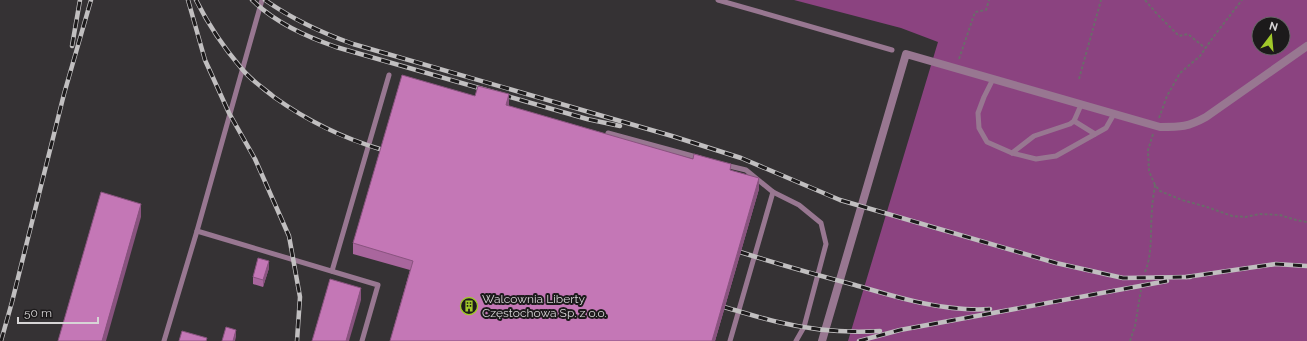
<svg xmlns="http://www.w3.org/2000/svg" width="1307" height="341" font-family="Raleway,sans-serif">
  <style>
    .forest { fill: #8b4380; fill-rule: evenodd }
    .lines { fill: none; stroke-linecap: round; stroke-linejoin: round }
    .path { stroke: #6c696b; stroke-width: 2; stroke-dasharray: 3 2; stroke-linecap: butt }
    .service { stroke: #987791; stroke-width: 5 }
    .minor { stroke: #987791; stroke-width: 8 }
    .rail-casing { stroke: #c1bfc0; stroke-width: 4.5 }
    .rail { stroke: #1c1a1b; stroke-width: 3; stroke-dasharray: 9; stroke-linecap: butt }
    .wall { fill: #a9669d }
    .shaded-wall { fill: #89537f }
    .building { fill: #c477b6; stroke: #89537f }
    .labels { text-anchor: middle; stroke-width: 4; stroke-linejoin: round; paint-order: stroke }
    .poi-label { font-size: 12px; fill: #d7d5d6; stroke: #1c1a1b; text-anchor: start }
  </style>
  <rect width="100%" height="100%" fill="#353234"/>
  <path class="forest" d="M 794,0 L 1307,0 L 1307,341 L 848,341 L 938,42 L 901,28 ZM 1259,24 L 1283,24 L 1283,48 L 1259,48 Z"/>
  <g class="lines">
    <g class="path">
      <path d="M 1145,0 L 1157,14 L 1179,36 L 1188,34 L 1205,48"/>
      <path d="M 959,59 L 975,12 L 986,10 L 989,0"/>
      <path d="M 1079,79 L 1101,0"/>
      <path d="M 1159,118 L 1167,96 L 1180,73 L 1200,56 L 1214,36 L 1242,0"/>
      <path d="M 1153,134 L 1148,150 L 1149,171 L 1155,185 L 1160,191 L 1182,200 L 1207,207 L 1232,216 L 1245,217 L 1260,214 L 1280,215 L 1296,220 L 1307,222"/>
      <path d="M 1145,272 C 1153,252 1150,231 1152,210 C 1152,202 1154,193 1155,185"/>
      <path d="M 1130,341 L 1135,326 L 1141,290"/>
    </g>
    <g class="service">
      <path d="M 718,0 L 892,50"/>
      <path d="M 993,79 L 984,97 L 978,113 L 979,128 L 987,142 L 1012,153 L 1036,159 L 1056,156 L 1106,128 L 1114,114"/>
      <path d="M 1074,121 L 1095,134"/>
      <path d="M 608,133 L 700,158"/>
      <path d="M 1012,153 L 1034,136 L 1070,124 L 1074,121 L 1081,105"/>
      <path d="M 725,165 L 746,170 L 773,192 L 799,205 L 821,223 L 826,244 L 804,327 L 796,341"/>
      <path d="M 197,231 L 378,285 L 362,341"/>
      <path d="M 332,271 L 389,75"/>
      <path d="M 164,341 L 197,231 L 262,0"/>
      <path d="M 730,341 L 773,192"/>
    </g>
    <path class="minor" d="M 822,341 L 906,54 L 1160,127 C 1181,127 1188,127 1206,117 L 1307,46"/>
    <g class="rail-casing">
      <g id="rail">
        <path d="M 188,0 L 205,60 L 229,113 L 255,159 L 289,236 L 300,297 L 297,341"/>
        <path d="M 196,0 C 208,24 224,48 242,69 C 251,80 263,88 274,97 C 309,122 342,138 383,150"/>
        <path d="M 252,0 C 276,23 305,36 336,47 L 587,119 L 620,126"/>
        <path d="M 265,0 C 292,19 322,33 353,44 L 672,136 L 741,158 L 840,200 L 1056,263 L 1123,278 L 1190,277"/>
        <path d="M 72,46 L 80,0"/>
        <path d="M 740,252 C 778,264 817,275 855,285 C 899,298 944,312 990,309"/>
        <path d="M 1186,277 L 1276,264 L 1307,266"/>
        <path d="M 724,307 C 742,312 760,318 778,322 C 811,330 847,333 880,331"/>
        <path d="M 1,341 L 12,302 L 64,94 L 91,0"/>
        <path d="M 859,341 L 900,330 L 1167,281"/>
      </g>
    </g>
    <use href="#rail" class="rail"/>
  </g>
  <g class="wall">
    <path d="M 475,96 L 509,105 L 509,106 L 731,170 L 759,189 L 715,341 L 390,341 L 410,270 L 353,254 L 353,243 Z"/>
    <path d="M 269,268 L 263,287 L 253,284 L 253,277 Z"/>
  </g>
  <g class="shaded-wall">
    <path d="M 509,94 L 509,105 L 506,116 L 506,105 Z"/>
    <path d="M 759,178 L 759,189 L 715,341 L 712,341 Z"/>
    <path d="M 141,204 L 141,217 L 106,341 L 102,341 Z"/>
    <path d="M 269,261 L 269,268 L 263,287 L 263,280 Z"/>
    <path d="M 361,288 L 361,300 L 349,341 L 346,341 Z"/>
    <path d="M 236,330 L 236,337 L 235,341 L 233,341 Z"/>
  </g>
  <g class="building">
    <path d="M 402,75 L 475,96 L 478,86 L 509,94 L 506,105 L 693,159 L 694,154 L 731,164 L 730,170 L 759,178 L 712,341 L 390,341 L 413,261 L 353,243 Z"/>
    <path d="M 101,192 L 141,204 L 102,341 L 58,341 Z"/>
    <path d="M 258,258 L 269,261 L 263,280 L 253,277 Z"/>
    <path d="M 330,279 L 361,288 L 346,341 L 312,341 Z"/>
    <path d="M 226,327 L 236,330 L 233,341 L 222,341 Z"/>
    <path d="M 182,331 L 207,338 L 206,341 L 179,341 Z"/>
  </g>
  <defs>
    <g id="building-ring" transform="scale(0.9)"><circle r="9.5" fill="#1c1a1b" stroke="#a1c92a" stroke-width="1.5"/><path d="M-4-6H4V6H1V3H-1V6H-4ZM-2.5-4.3h1.7v1.8h-1.7ZM.8-4.3h1.7v1.8H.8ZM-2.5-1h1.7V.8h-1.7ZM.8-1h1.7V.8H.8Z" fill="#a1c92a"/></g>
  </defs>
  <g fill-rule="evenodd">
    <use href="#building-ring" x="469" y="306"/>
  </g>
  <g class="labels">
    <g class="poi-label">
      <text x="482" y="303">Walcownia Liberty<tspan x="482" dy="14">Częstochowa Sp. z o.o.</tspan></text>
    </g>
  </g>
  <g transform="translate(1271 36) rotate(16)"><circle r="19" fill="#1c1a1b" stroke="#676566"/>
  <path d="M0-3L7 15L0 10L-7 15Z" fill="#a1c92a"/>
  <text y="-6" font-size="11" font-weight="bold" text-anchor="middle" fill="#d7d5d6">N</text>
  </g>
  <path d="M18 317v6h80v-6" fill="none" stroke="#d7d5d6" stroke-width="2"/>
  <text x="24" y="317" font-size="12" fill="#d7d5d6" stroke="#1c1a1b" stroke-width="3" paint-order="stroke">50 m</text>
</svg>
